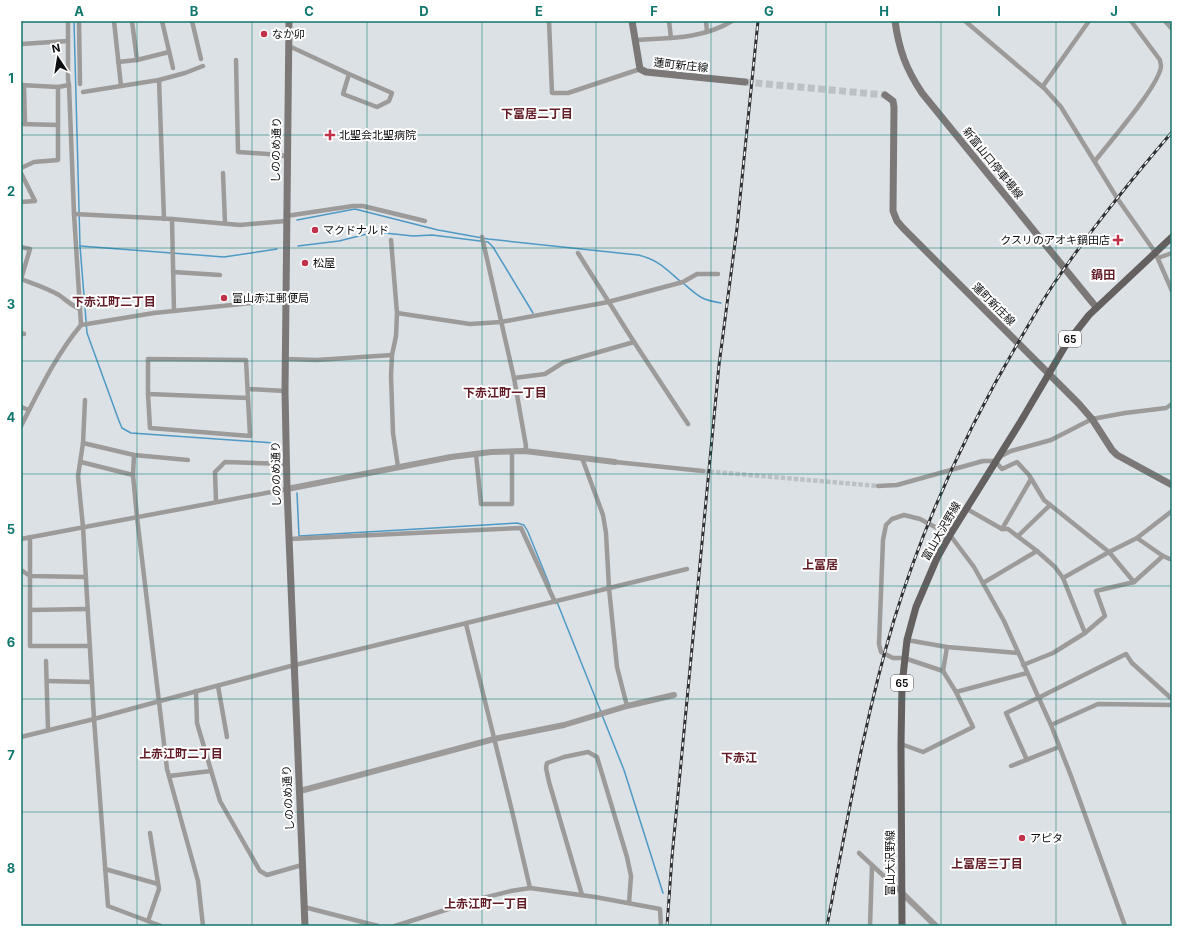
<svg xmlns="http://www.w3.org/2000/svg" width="1193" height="947" font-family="Inter,'Noto Sans JP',sans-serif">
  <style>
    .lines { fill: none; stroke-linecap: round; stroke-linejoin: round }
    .stream { stroke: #4e99c5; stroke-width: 1.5 }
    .minor-tunnel { stroke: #bcc1c5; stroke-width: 4.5; stroke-dasharray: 4.5 2; stroke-linecap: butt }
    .secondary-tunnel { stroke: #bcc1c5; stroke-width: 7; stroke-dasharray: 7 3.5; stroke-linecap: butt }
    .minor { stroke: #9d9a9a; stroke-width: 4.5 }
    .tertiary { stroke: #9d9a9a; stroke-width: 6 }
    .secondary { stroke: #7c7878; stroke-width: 7 }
    .primary { stroke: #656060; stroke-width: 7 }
    .rail-casing { stroke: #303134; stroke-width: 3 }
    .rail { stroke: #fff; stroke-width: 1.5; stroke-dasharray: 4.5; stroke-linecap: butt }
    .grid { fill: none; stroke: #0f766e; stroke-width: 1; stroke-opacity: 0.55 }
    .poi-dot { fill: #c13148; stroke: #fff; stroke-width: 1.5 }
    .labels { text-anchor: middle; stroke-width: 4; stroke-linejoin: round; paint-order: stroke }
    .shield { fill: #fff; stroke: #555657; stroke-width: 1 }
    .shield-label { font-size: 10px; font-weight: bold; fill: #0c0d0f }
    .poi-label { font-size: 11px; fill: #0c0d0f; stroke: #fff; text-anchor: start }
    .street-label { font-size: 11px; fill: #0c0d0f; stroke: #fff }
    .neighbourhood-label { font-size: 12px; font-weight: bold; fill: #621c25; stroke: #fff }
    .neatline { fill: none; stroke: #0f766e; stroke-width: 1.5 }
    .grid-label { font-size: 13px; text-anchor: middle; font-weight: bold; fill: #0f766e }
  </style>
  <rect width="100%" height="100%" fill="#dbe1e5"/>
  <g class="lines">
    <g class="stream">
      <path d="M 74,21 L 80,246 L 87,333 L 119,421 L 122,428 L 131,433 L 274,443"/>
      <path d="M 297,220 L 355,209 L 438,230 L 488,239 L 638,255 C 657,259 666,269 680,281"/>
      <path d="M 80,246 L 224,257 L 277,249"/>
      <path d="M 298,246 L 339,241 L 375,232 L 413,236 L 432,235 L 488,242 L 493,247 L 533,313"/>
      <path d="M 683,283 C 698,296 701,300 721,303"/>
      <path d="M 297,493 L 299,536 L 517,523 L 524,525 L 528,532 L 550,586"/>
      <path d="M 557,602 L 601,712"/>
      <path d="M 602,715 L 624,770 L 663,893"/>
    </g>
    <path class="minor-tunnel" d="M 703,471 L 878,486"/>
    <path class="secondary-tunnel" d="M 745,82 L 885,95"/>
    <g class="minor">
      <path d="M 79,21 L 80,84"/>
      <path d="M 114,21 L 121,86"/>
      <path d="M 132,21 L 137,60"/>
      <path d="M 162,21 L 173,68"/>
      <path d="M 192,21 L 201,59"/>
      <path d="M 549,21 L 552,93 L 568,93 L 640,69"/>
      <path d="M 669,21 L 671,38"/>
      <path d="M 706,21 L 707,32"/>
      <path d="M 965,21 L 1045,89 L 1061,107 L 1117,198 L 1155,252 L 1172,291"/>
      <path d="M 1165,21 L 1172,29"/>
      <path d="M 635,40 C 668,38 703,39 732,21"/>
      <path d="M 21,44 L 68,41"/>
      <path d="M 289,46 L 349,74 L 343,94 L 377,107 L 389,101 L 392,93 L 349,74"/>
      <path d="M 236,60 L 238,152 L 281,155 L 287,157"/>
      <path d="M 118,62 L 137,60 L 169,52"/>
      <path d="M 159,80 L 164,219"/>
      <path d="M 21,85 L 58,87 L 69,85 L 68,79 L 68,21"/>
      <path d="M 69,85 L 74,214 L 81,325"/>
      <path d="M 24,86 L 25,124"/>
      <path d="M 1043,86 L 1089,21"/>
      <path d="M 83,92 L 159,80 L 185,73 L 203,66"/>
      <path d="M 21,124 L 58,125"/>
      <path d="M 1095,161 C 1108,144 1160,85 1161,66 C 1161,64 1160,62 1160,60 L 1131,21"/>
      <path d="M 21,168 L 34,162 L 58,160 L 58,87"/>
      <path d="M 21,173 L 35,201 L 21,202"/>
      <path d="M 223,173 L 225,223"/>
      <path d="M 74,214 L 172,219 L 240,225 L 286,221"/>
      <path d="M 286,216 L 353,206 L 363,206 L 425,221"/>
      <path d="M 172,219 L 174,311"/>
      <path d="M 482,237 L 514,378 L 526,446 L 525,451"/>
      <path d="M 391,240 L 397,313"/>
      <path d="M 21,247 L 30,249 L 21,279"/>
      <path d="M 578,253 L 634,342 L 688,424"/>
      <path d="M 1158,258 L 1172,253"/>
      <path d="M 173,272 L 220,275"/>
      <path d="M 21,279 C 34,284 47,288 59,295 C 66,300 72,306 80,309"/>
      <path d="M 21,333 L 24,334"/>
      <path d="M 148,359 L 246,360 L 250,436 L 150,428 L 148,394 Z"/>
      <path d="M 285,359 L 317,360 L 392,355"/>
      <path d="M 514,378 L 545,374 L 564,362 L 634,342"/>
      <path d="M 248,389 L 285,391"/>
      <path d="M 148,394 L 248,398"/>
      <path d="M 85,400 L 83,443 L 78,476 L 83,527 L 94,719 L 108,906 L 161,926"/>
      <path d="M 21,407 L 29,410"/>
      <path d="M 21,426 C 39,391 56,355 81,325 L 154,313 L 262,302 L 286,298"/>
      <path d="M 83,443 L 134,455 L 188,460"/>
      <path d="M 476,454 L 481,504 L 512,504 L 512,451"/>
      <path d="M 134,455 L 133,475 L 137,517 L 167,769 L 198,881 L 203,926"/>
      <path d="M 1001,456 L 1011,451 L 1051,440 L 1092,419 L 1125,413 L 1166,408 L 1172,404"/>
      <path d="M 582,458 L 603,515 L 606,533 L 609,588 L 617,667 L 627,706"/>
      <path d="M 81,462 L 133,475"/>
      <path d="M 615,462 L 703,471"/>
      <path d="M 398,467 L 393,433 L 391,376 L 392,355 L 396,336 L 397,313 L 470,324 L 501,322 L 608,302 L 683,282 L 697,274 L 718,274"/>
      <path d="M 878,486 L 897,485 L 983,461 L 995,461 L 1002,469 L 1017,462 L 1029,475 L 1044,500 L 1109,552 L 1134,582"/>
      <path d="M 216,502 L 215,472 L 225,462 L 286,464"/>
      <path d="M 967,509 L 1002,529 L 1008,529 L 1037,551 L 1055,567 L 1063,578 L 1085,633"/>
      <path d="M 1002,529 L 1031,479"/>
      <path d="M 1018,536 L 1050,505"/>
      <path d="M 30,537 L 30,646 L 90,646"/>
      <path d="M 1137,538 L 1163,556 L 1172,560"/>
      <path d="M 21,539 L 287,489"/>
      <path d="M 289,539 L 521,528 L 555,602"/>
      <path d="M 21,570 L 30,576 L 86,577"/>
      <path d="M 1063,578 L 1109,552 L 1137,538 L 1172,511"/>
      <path d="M 983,583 L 1037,551"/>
      <path d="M 30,610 L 88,609"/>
      <path d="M 466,624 L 512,811 L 530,888"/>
      <path d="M 907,640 L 947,647 L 1018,653"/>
      <path d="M 46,661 L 48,730"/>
      <path d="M 1023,665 L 1053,653 L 1085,633 L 1105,616 L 1096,591 L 1134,582 L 1163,556"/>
      <path d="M 943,671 L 904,658 L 893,658 L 881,652 L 879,644 L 883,540 L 886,525 L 892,519 L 904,515 L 920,519 L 950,535 L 974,567 L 1004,621 L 1051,725 L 1071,776 L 1125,926"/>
      <path d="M 47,681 L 92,682"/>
      <path d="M 218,686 L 227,737"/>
      <path d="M 196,691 L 197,723 L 220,801 L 260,871 L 267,875 L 302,865"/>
      <path d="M 956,692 L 1027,673"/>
      <path d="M 1051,725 L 1098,704 L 1172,705"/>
      <path d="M 21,737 L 94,719 L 160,701 L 287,667 L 687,569"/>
      <path d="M 901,744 L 923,752 L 973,727 L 956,692 L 943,671 L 947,647"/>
      <path d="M 1027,760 L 1006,713 L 1038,698 L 1126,654 L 1132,663 L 1172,699"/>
      <path d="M 1011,766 L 1059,747"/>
      <path d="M 169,776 L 211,771"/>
      <path d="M 859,853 L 902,893"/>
      <path d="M 105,869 L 158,884"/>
      <path d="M 582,895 L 549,782 L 546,768 L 547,763 L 564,757 L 588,752 L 597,757 L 627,857 L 631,876 L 629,903"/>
      <path d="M 304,907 L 378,926"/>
      <path d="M 148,921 L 159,889 L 150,833"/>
      <path d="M 395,926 L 483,898 L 511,891 L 530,888 L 595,897 L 660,909 L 661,926"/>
      <path d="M 870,926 L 872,866"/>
    </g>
    <g class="tertiary">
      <path d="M 287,489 L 451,457 L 491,452 L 525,451 L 615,462"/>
      <path d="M 300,791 L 494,739 L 564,725 L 627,706 L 674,695"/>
      <path d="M 902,893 L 936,926"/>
    </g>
    <g class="secondary">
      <path d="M 289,21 L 285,391 L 287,489 L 305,926"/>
      <path d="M 632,21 L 640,69 L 646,72 L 745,82"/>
      <path d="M 895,21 C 899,50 906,69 922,93 L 1096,307"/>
      <path d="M 885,95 L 893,101 L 894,107 L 893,211 L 897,221 L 903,228 L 1079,404 L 1092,419 L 1112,450 L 1117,455 L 1172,485"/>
    </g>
    <path class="primary" d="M 902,926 L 901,744 L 902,685 L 907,640 L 916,607 L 937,558 L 950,535 L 1021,421 L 1067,343 L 1089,315 L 1172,237"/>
    <g class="rail-casing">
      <g id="rail">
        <path d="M 667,926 L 672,857 L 719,365 L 737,228 L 758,21"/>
        <path d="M 827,926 C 847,823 864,720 894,620 C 925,519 971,421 1025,331 C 1035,314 1044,298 1055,282 C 1091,229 1131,180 1172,132"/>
      </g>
    </g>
    <use href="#rail" class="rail"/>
  </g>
  <path class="grid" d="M 137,21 L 137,926M 252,21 L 252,926M 367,21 L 367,926M 482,21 L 482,926M 596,21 L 596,926M 711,21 L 711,926M 826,21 L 826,926M 941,21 L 941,926M 1056,21 L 1056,926M 21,135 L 1172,135M 21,248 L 1172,248M 21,361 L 1172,361M 21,474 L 1172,474M 21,586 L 1172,586M 21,699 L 1172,699M 21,812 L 1172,812"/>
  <g class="poi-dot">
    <circle cx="264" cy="34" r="4"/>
    <path d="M328 129h4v4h4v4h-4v4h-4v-4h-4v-4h4z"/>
    <circle cx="315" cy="230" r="4"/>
    <path d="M1116 234h4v4h4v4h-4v4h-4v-4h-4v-4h4z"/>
    <circle cx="305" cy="263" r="4"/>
    <circle cx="224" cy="298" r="4"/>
    <circle cx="1022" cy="838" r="4"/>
  </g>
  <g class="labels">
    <g class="shield">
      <rect x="1059" y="331" width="22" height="16" rx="3"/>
      <rect x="891" y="675" width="22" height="16" rx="3"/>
    </g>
    <g class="shield-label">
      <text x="1070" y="343">65</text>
      <text x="902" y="687">65</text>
    </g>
    <g class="poi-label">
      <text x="272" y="38">なか卯</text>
      <text x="339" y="139">北聖会北聖病院</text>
      <text x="323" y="234">マクドナルド</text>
      <text x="1110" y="244" text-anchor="end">クスリのアオキ鍋田店</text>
      <text x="313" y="267">松屋</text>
      <text x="232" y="302">富山赤江郵便局</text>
      <text x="1030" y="842">アピタ</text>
    </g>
    <g class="street-label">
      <text transform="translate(681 65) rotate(6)" y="4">蓮町新庄線</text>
      <text transform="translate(276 150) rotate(-89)" y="4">しののめ通り</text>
      <text transform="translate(993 163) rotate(51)" y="4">新富山口停車場線</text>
      <text transform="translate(994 304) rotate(45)" y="4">蓮町新庄線</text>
      <text transform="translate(276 474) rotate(-91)" y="4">しののめ通り</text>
      <text transform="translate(941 531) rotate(-60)" y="4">富山大沢野線</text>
      <text transform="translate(288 798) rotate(-93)" y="4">しののめ通り</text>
      <text transform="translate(890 863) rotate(-90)" y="4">富山大沢野線</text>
    </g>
    <g class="neighbourhood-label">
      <text x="537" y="118">下冨居二丁目</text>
      <text x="1103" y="279">鍋田</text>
      <text x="114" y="306">下赤江町二丁目</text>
      <text x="505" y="397">下赤江町一丁目</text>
      <text x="820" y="569">上冨居</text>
      <text x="181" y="758">上赤江町二丁目</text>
      <text x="739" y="762">下赤江</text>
      <text x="987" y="868">上冨居三丁目</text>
      <text x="486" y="908">上赤江町一丁目</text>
    </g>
  </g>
  <rect width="1193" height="947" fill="none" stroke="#ffffff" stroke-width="44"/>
  <g transform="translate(58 58) rotate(348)" stroke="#ffffff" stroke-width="3" paint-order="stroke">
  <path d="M0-3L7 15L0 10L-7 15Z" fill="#0c0d0f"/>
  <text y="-6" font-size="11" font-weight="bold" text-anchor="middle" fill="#0c0d0f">N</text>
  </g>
  <rect x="22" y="22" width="1149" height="903" class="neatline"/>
  <g class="grid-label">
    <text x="79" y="16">A</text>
    <text x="194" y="16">B</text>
    <text x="309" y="16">C</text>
    <text x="424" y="16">D</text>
    <text x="539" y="16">E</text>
    <text x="654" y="16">F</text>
    <text x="769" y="16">G</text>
    <text x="884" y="16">H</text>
    <text x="999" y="16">I</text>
    <text x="1114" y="16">J</text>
    <text x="11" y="83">1</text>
    <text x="11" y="196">2</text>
    <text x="11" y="309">3</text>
    <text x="11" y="422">4</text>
    <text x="11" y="534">5</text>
    <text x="11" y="647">6</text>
    <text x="11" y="760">7</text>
    <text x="11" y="873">8</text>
  </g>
</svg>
